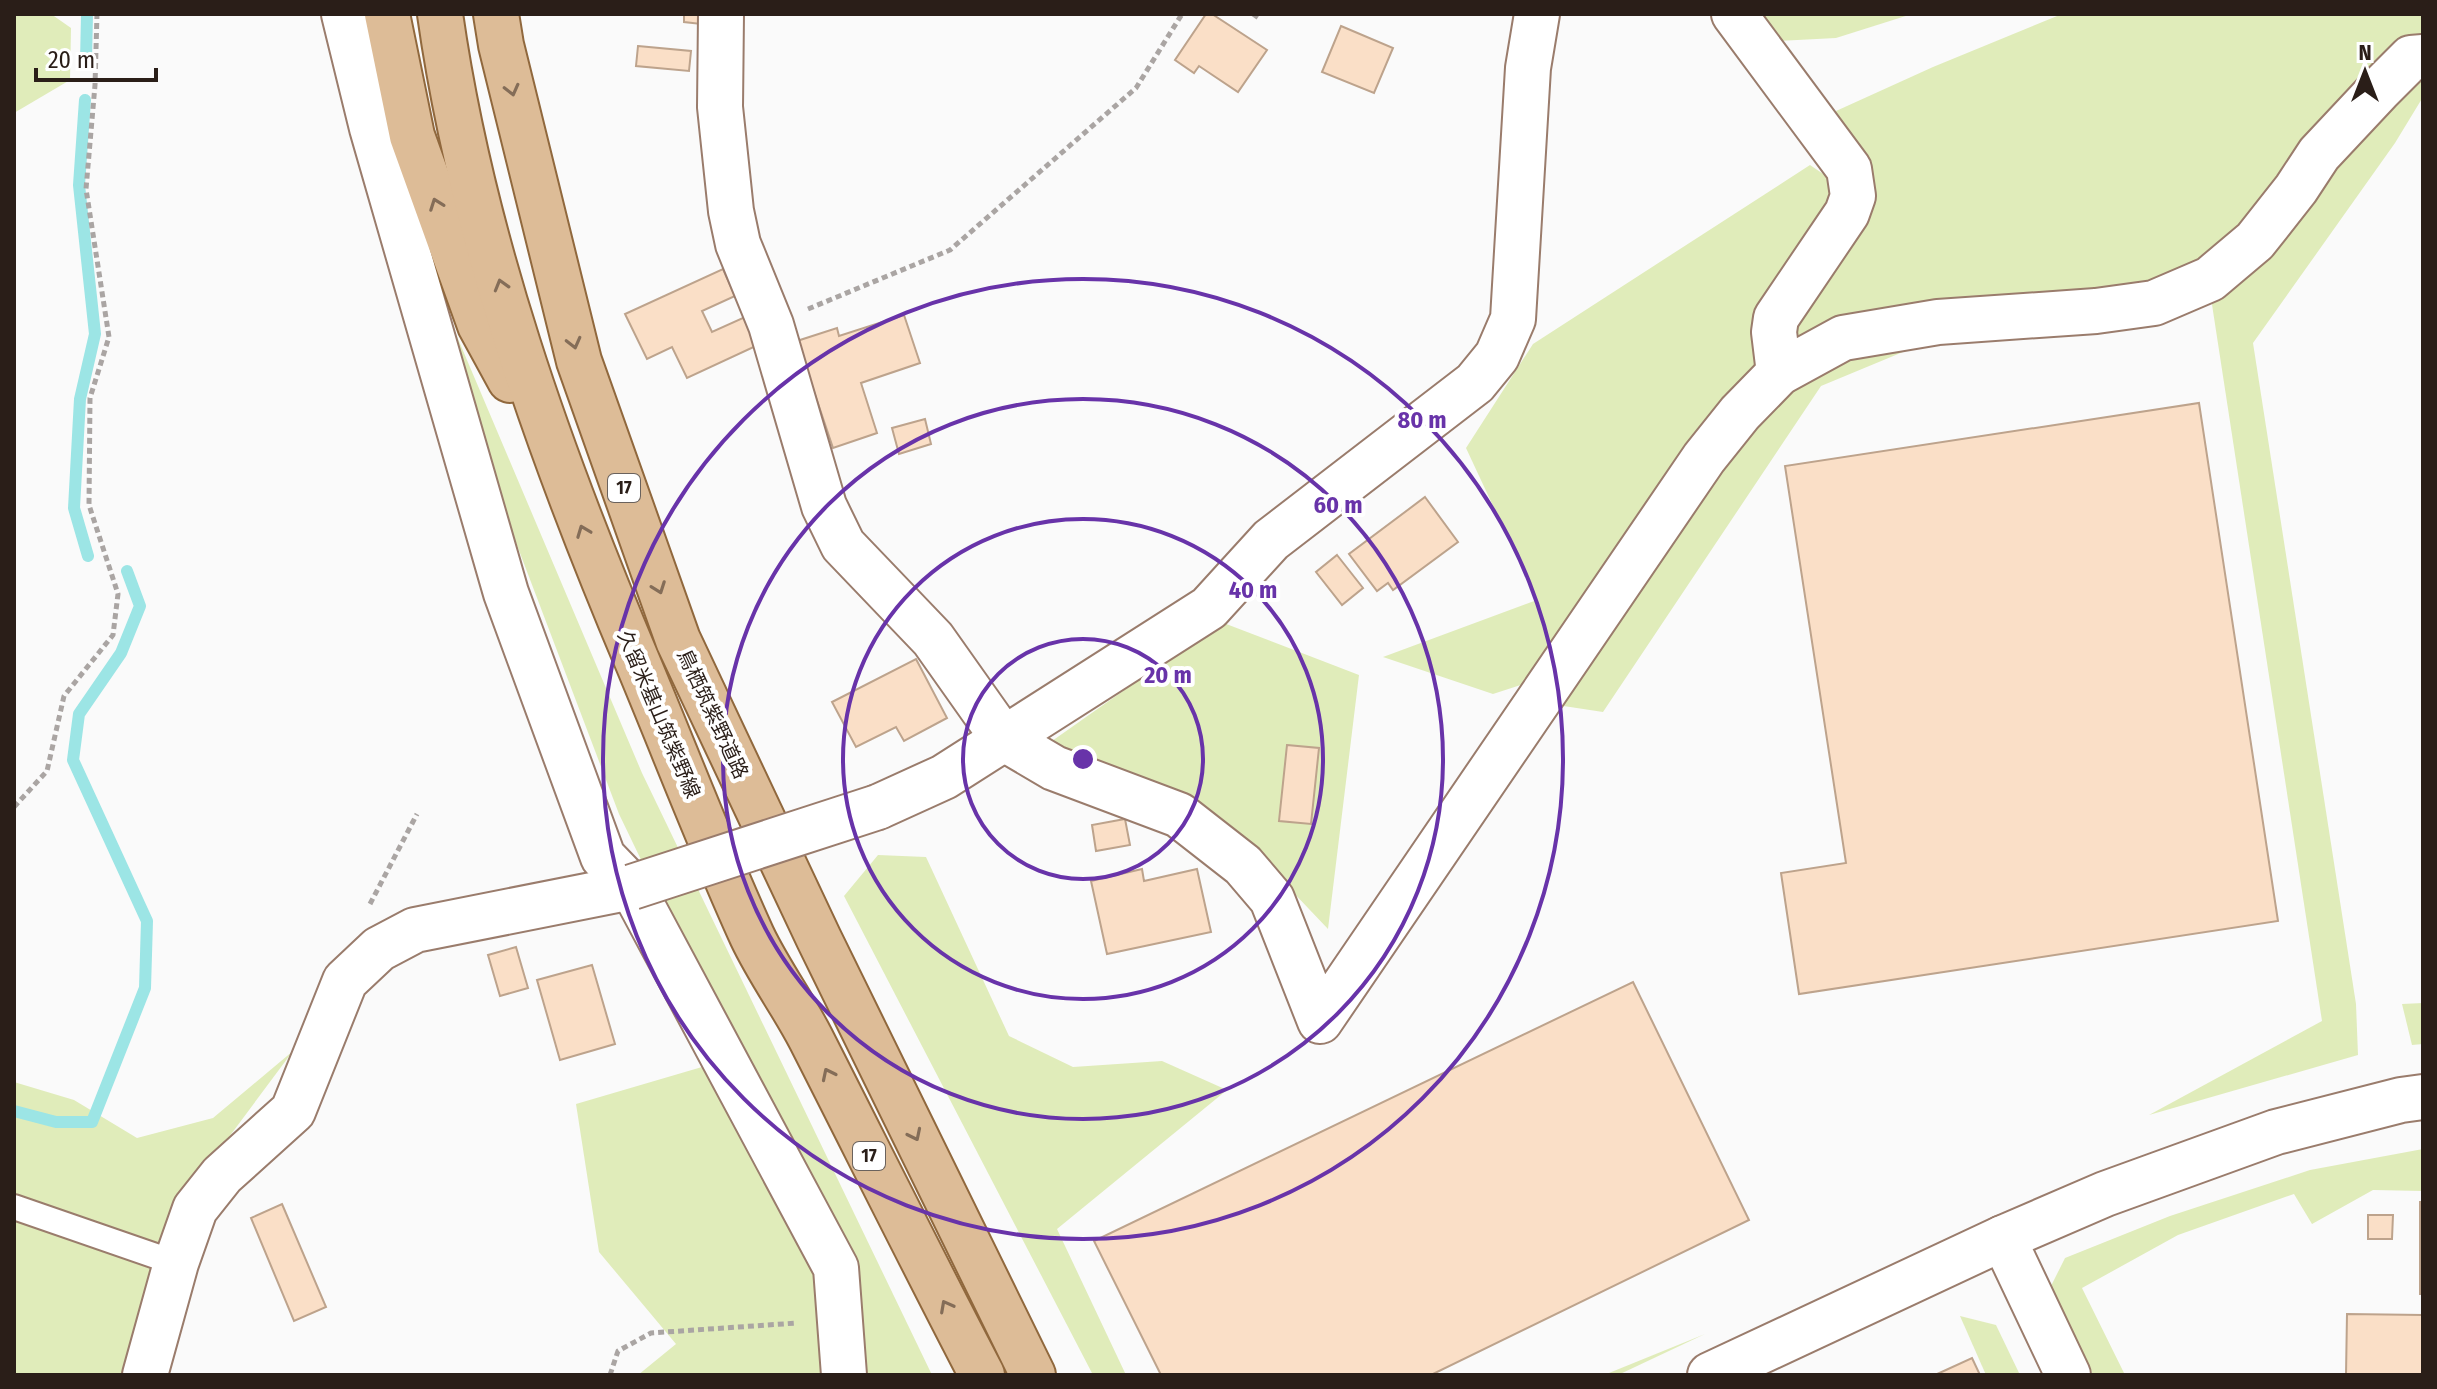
<svg xmlns="http://www.w3.org/2000/svg" width="2437" height="1389" font-family="'Fira Sans Condensed','Noto Sans JP',sans-serif">
  <style>
    .green { fill: #e0ecba }
    .lines { fill: none; stroke-linecap: round; stroke-linejoin: round }
    .stream { stroke: #9ce5e5; stroke-width: 12 }
    .building { fill: #fadfc7; stroke: #bda38c; stroke-width: 2 }
    .service-casing { stroke: #9a7c6c; stroke-width: 28 }
    .minor-casing { stroke: #9a7c6c; stroke-width: 48 }
    .tertiary-casing { stroke: #9a7c6c; stroke-width: 48 }
    .primary-casing { stroke: #90683d; stroke-width: 48 }
    .path { stroke: #aaa5a3; stroke-width: 5; stroke-dasharray: 6 4; stroke-linecap: butt }
    .service { stroke: #fff; stroke-width: 24 }
    .minor { stroke: #fff; stroke-width: 44 }
    .tertiary { stroke: #fff; stroke-width: 44 }
    .primary { stroke: #ddbc97; stroke-width: 44 }
    .minor-bridge-casing { stroke: #9a7c6c; stroke-width: 48; stroke-linecap: butt }
    .minor-bridge { stroke: #fff; stroke-width: 44 }
    .oneway { stroke: #846d58 }
    .ring { fill: none; stroke: #6833a9; stroke-width: 4 }
    .labels { text-anchor: middle; stroke-width: 8; stroke-linejoin: round; paint-order: stroke }
    .shield { fill: #fff; stroke: #6a625d; stroke-width: 2 }
    .shield-label { font-size: 18px; font-weight: bold; fill: #2a1e18 }
    .street-label { font-size: 20px; fill: #2a1e18; stroke: #fff }
    .centre { fill: #6833a9; stroke: #fff; stroke-width: 4 }
    .ring-label { font-size: 24px; text-anchor: middle; font-weight: bold; fill: #6833a9; stroke: #fff; stroke-width: 8; stroke-linejoin: round; paint-order: stroke }
  </style>
  <rect width="100%" height="100%" fill="#fafafa"/>
  <g class="green">
    <path d="M 14,14 L 51,14 L 71,28 L 70,80 L 14,113 Z"/>
    <path d="M 1752,14 L 1912,14 L 1836,38 L 1777,41 Z"/>
    <path d="M 2062,14 L 2423,14 L 2423,97 L 2395,143 L 2253,343 L 2356,1004 L 2358,1055 L 2149,1115 L 2322,1021 L 2211,298 L 2131,327 L 1915,347 L 1821,386 L 1603,712 L 1557,705 L 1542,678 L 1493,694 L 1383,657 L 1537,600 L 1466,448 L 1533,344 L 1810,165 L 1866,203 L 1825,116 L 1933,67 Z"/>
    <path d="M 414,235 L 642,773 L 932,1375 L 638,1375 L 676,1344 L 599,1252 L 576,1104 L 736,1057 L 619,814 L 512,532 Z"/>
    <path d="M 1221,622 L 1359,675 L 1328,929 L 1234,830 L 1052,741 Z"/>
    <path d="M 878,855 L 926,857 L 1009,1036 L 1073,1067 L 1162,1061 L 1227,1090 L 1057,1229 L 1126,1375 L 1093,1375 L 844,896 Z"/>
    <path d="M 2423,1003 L 2423,1044 L 2412,1045 L 2402,1004 Z"/>
    <path d="M 293,1051 L 185,1196 L 130,1375 L 14,1375 L 14,1082 L 74,1100 L 137,1138 L 213,1118 Z"/>
    <path d="M 2423,1149 L 2423,1191 L 2373,1190 L 2312,1224 L 2294,1194 L 2178,1235 L 2082,1288 L 2125,1375 L 2093,1375 L 2051,1286 L 2065,1258 L 2170,1216 L 2310,1170 Z"/>
    <path d="M 1960,1316 L 1996,1325 L 2020,1375 L 1986,1375 Z"/>
    <path d="M 1705,1334 L 1618,1375 L 1604,1375 Z"/>
  </g>
  <g class="lines">
    <g class="stream">
      <path d="M 86,62 L 87,14"/>
      <path d="M 85,100 L 79,185 L 95,334 L 80,399 L 74,508 L 88,556"/>
      <path d="M 14,1111 L 56,1122 L 92,1122 L 145,988 L 147,921 L 73,760 L 79,714 L 121,653 L 140,606 L 127,571"/>
    </g>
  </g>
  <g class="building">
    <path d="M 684,14 L 702,14 L 701,24 L 684,22 Z"/>
    <path d="M 1206,14 L 1212,14 L 1267,50 L 1238,92 L 1199,66 L 1194,73 L 1175,60 Z"/>
    <path d="M 1341,26 L 1393,48 L 1374,93 L 1322,72 Z"/>
    <path d="M 638,46 L 691,51 L 689,71 L 636,66 Z"/>
    <path d="M 723,269 L 735,296 L 702,311 L 712,332 L 745,317 L 758,345 L 687,378 L 672,347 L 647,359 L 625,314 Z"/>
    <path d="M 904,315 L 920,363 L 861,383 L 877,433 L 833,448 L 797,341 L 837,328 L 839,336 Z"/>
    <path d="M 2199,403 L 2278,921 L 1799,994 L 1781,873 L 1846,863 L 1785,466 Z"/>
    <path d="M 925,419 L 931,444 L 899,454 L 892,428 Z"/>
    <path d="M 1425,497 L 1458,542 L 1393,590 L 1388,583 L 1377,591 L 1349,554 Z"/>
    <path d="M 1337,555 L 1363,588 L 1342,605 L 1316,572 Z"/>
    <path d="M 916,659 L 947,718 L 904,741 L 896,727 L 856,747 L 832,702 Z"/>
    <path d="M 1287,745 L 1319,748 L 1311,824 L 1279,821 Z"/>
    <path d="M 1125,819 L 1130,845 L 1096,851 L 1092,825 Z"/>
    <path d="M 1142,869 L 1144,881 L 1197,869 L 1211,932 L 1107,954 L 1091,881 Z"/>
    <path d="M 516,947 L 528,988 L 500,996 L 488,955 Z"/>
    <path d="M 592,965 L 615,1044 L 560,1060 L 537,980 Z"/>
    <path d="M 1633,982 L 1749,1220 L 1431,1375 L 1161,1375 L 1094,1241 Z"/>
    <rect x="2420" y="1202" width="3" height="92"/>
    <path d="M 282,1204 L 326,1307 L 294,1321 L 251,1218 Z"/>
    <path d="M 2368,1215 L 2393,1215 L 2392,1239 L 2368,1239 Z"/>
    <path d="M 2347,1314 L 2423,1315 L 2423,1375 L 2346,1375 Z"/>
    <path d="M 1972,1358 L 1980,1375 L 1935,1375 Z"/>
  </g>
  <g class="lines">
    <g class="service-casing">
      <path id="service" d="M 14,1207 L 176,1263"/>
    </g>
    <g class="minor-casing">
      <g id="minor">
        <path d="M 344,14 L 372,128 L 506,593 L 603,857 L 632,887 L 836,1268 L 844,1375"/>
        <path d="M 721,14 L 720,107 L 731,211 L 738,244 L 771,325 L 824,506 L 843,545 L 933,639 L 1003,738 L 1054,768 L 1179,815 L 1243,865 L 1272,899 L 1320,1021 L 1704,458 L 1740,413 L 1779,373 L 1843,338 L 1938,322 L 2096,311 L 2154,303 L 2210,279 L 2255,241 L 2296,189 L 2319,154 L 2379,90 L 2411,58 L 2423,57"/>
        <path d="M 1734,14 L 1849,169 L 1853,196 L 1847,213 L 1776,318 L 1774,332 L 1779,373"/>
        <path d="M 878,807 L 944,777 L 1209,608 L 1271,540 L 1475,383 L 1497,356 L 1513,319 L 1528,68 L 1537,14"/>
        <path d="M 2003,1238 L 2068,1375"/>
        <path d="M 145,1375 L 176,1263 L 195,1209 L 222,1175 L 293,1111 L 345,981 L 379,949 L 415,930 L 632,887"/>
      </g>
    </g>
    <g class="tertiary-casing">
      <path id="tertiary" d="M 1710,1375 L 2003,1238 L 2105,1194 L 2276,1132 L 2401,1100 L 2423,1097"/>
    </g>
    <g class="primary-casing">
      <g id="primary">
        <path d="M 387,14 L 412,136 L 480,325 L 510,380"/>
        <path d="M 440,14 C 472,238 550,455 638,663 C 676,754 711,846 752,936 C 769,972 793,1004 811,1039 C 868,1151 924,1264 982,1375"/>
        <path d="M 496,14 L 501,45 L 579,361 L 678,640 L 819,939 L 1033,1375"/>
      </g>
    </g>
    <g class="path">
      <path d="M 1253,14 L 1259,18"/>
      <path d="M 808,309 L 950,250 L 1136,88 L 1182,14"/>
      <path d="M 14,807 L 47,771 L 64,696 L 113,635 L 118,594 L 89,505 L 90,398 L 109,337 L 86,189 L 95,85 L 97,14"/>
      <path d="M 370,904 L 417,814"/>
      <path d="M 610,1375 L 618,1351 L 651,1333 L 797,1323"/>
    </g>
    <use href="#service" class="service"/>
    <use href="#minor" class="minor"/>
    <use href="#tertiary" class="tertiary"/>
    <use href="#primary" class="primary"/>
    <g class="minor-bridge-casing">
      <path id="minor-bridge" d="M 632,887 L 878,807"/>
    </g>
    <use href="#minor-bridge" class="minor-bridge"/>
  </g>
  <defs><path id="oneway-chevron" d="M-2-3.5L2.5 0L-2 3.5" fill="none" stroke-width="1.6" stroke-linecap="round" stroke-linejoin="round" transform="scale(2)"/></defs>
  <g class="oneway">
    <use href="#oneway-chevron" transform="translate(512 90) rotate(76)"/>
    <use href="#oneway-chevron" transform="translate(436 204) rotate(-110)"/>
    <use href="#oneway-chevron" transform="translate(501 285) rotate(-106)"/>
    <use href="#oneway-chevron" transform="translate(574 343) rotate(76)"/>
    <use href="#oneway-chevron" transform="translate(583 531) rotate(-111)"/>
    <use href="#oneway-chevron" transform="translate(659 588) rotate(70)"/>
    <use href="#oneway-chevron" transform="translate(828 1074) rotate(-116)"/>
    <use href="#oneway-chevron" transform="translate(915 1135) rotate(64)"/>
    <use href="#oneway-chevron" transform="translate(946 1306) rotate(-118)"/>
  </g>
  <g class="ring">
    <circle cx="1083" cy="759" r="120"/>
    <circle cx="1083" cy="759" r="240"/>
    <circle cx="1083" cy="759" r="360"/>
    <circle cx="1083" cy="759" r="480"/>
  </g>
  <g class="labels">
    <g class="shield">
      <rect x="608" y="474" width="32" height="28" rx="6"/>
      <rect x="853" y="1142" width="32" height="28" rx="6"/>
    </g>
    <g class="shield-label">
      <text x="624" y="494">17</text>
      <text x="869" y="1162">17</text>
    </g>
    <g class="street-label">
      <text transform="translate(659 714) rotate(67)" y="7">久留米基山筑紫野線</text>
      <text transform="translate(713 714) rotate(65)" y="7">鳥栖筑紫野道路</text>
    </g>
  </g>
  <circle cx="1083" cy="759" r="12" class="centre"/>
  <g class="ring-label">
    <text x="1422" y="428">80 m</text>
    <text x="1338" y="513">60 m</text>
    <text x="1253" y="598">40 m</text>
    <text x="1168" y="683">20 m</text>
  </g>
  <rect width="2437" height="1389" fill="none" stroke="#2a1e18" stroke-width="32"/>
  <g transform="translate(2365 72)" stroke="#ffffff" stroke-width="6" paint-order="stroke">
  <path d="M0-6L14 30L0 20L-14 30Z" fill="#2a1e18"/>
  <text y="-12" font-size="22" font-weight="bold" text-anchor="middle" fill="#2a1e18">N</text>
  </g>
  <path d="M36 68v12h120v-12" fill="none" stroke="#2a1e18" stroke-width="4"/>
  <text x="48" y="68" font-size="24" fill="#2a1e18" stroke="#ffffff" stroke-width="6" paint-order="stroke">20 m</text>
</svg>
